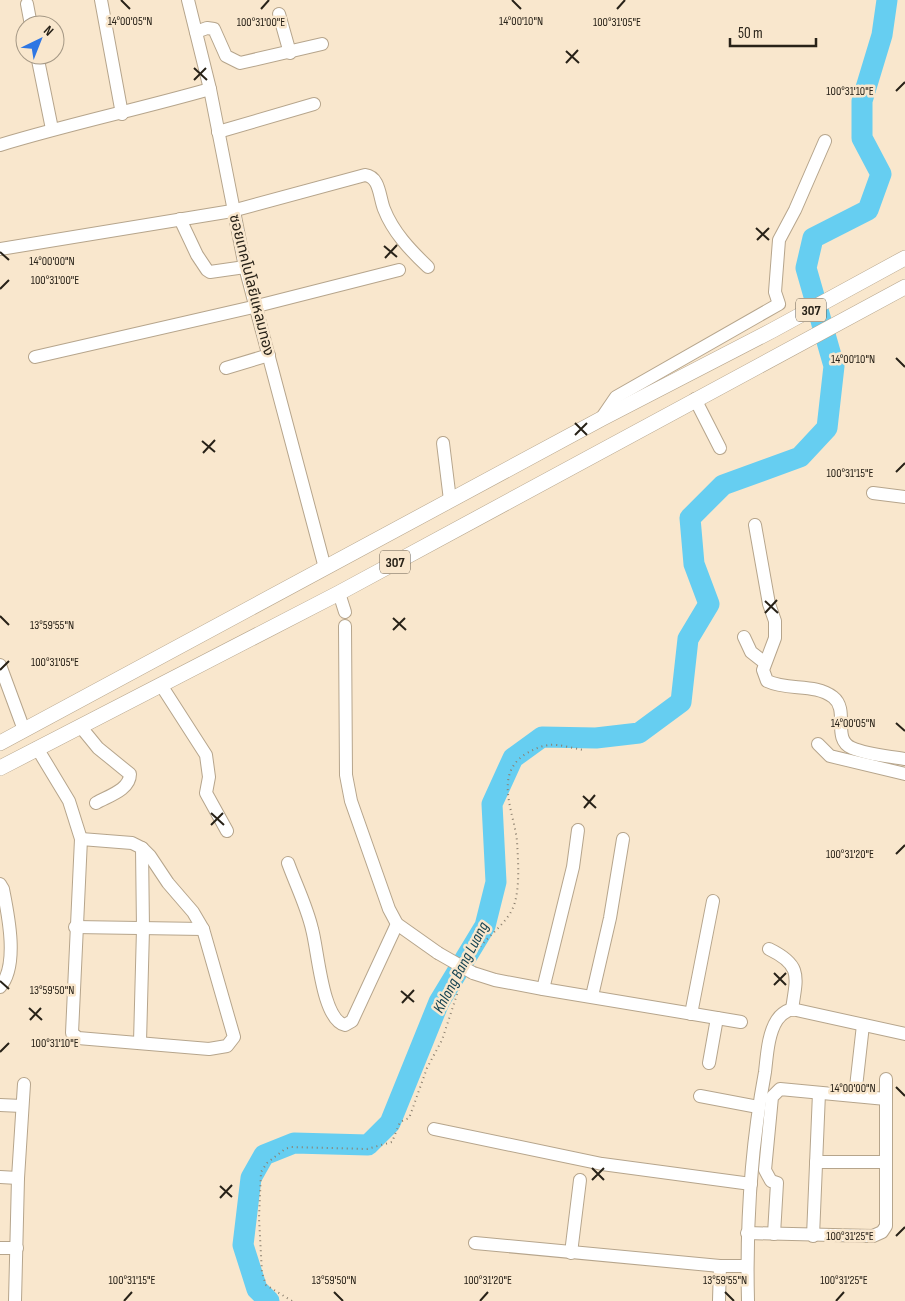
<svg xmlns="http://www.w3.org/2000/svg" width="905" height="1301" font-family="'Sofia Sans Condensed','Noto Sans Thai',sans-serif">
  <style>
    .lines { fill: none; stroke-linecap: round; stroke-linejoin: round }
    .river { stroke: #66cef1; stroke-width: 21 }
    .minor-casing { stroke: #b6a58c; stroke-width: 14 }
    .major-casing { stroke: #b6a58c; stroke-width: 16 }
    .path { stroke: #8b7f6e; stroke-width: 2; stroke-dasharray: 1 4; stroke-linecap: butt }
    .minor { stroke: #fff; stroke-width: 12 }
    .major { stroke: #fff; stroke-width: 15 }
    .minor-bridge-casing { stroke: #b6a58c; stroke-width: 14; stroke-linecap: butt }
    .minor-bridge { stroke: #fff; stroke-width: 12 }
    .ticks { fill: none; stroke: #282218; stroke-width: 2 }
    .labels { text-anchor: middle; stroke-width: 5; stroke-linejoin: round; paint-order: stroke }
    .shield { fill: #f9e7cd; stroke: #675d4e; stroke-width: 1 }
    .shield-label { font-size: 14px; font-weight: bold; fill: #282218 }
    .street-label { font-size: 15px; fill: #282218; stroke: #f9e7cd }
    .water-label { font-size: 16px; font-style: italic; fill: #144251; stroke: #f9e7cd }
    .ticks-label { font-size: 12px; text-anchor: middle; fill: #282218; stroke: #f9e7cd; stroke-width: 5; stroke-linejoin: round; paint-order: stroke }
  </style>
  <rect width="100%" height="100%" fill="#f9e7cd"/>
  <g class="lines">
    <path class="river" d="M 269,1301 L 257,1289 L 243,1245 L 251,1178 L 264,1155 L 294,1143 L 368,1145 L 390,1123 L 439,1002 L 485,926 L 496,882 L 492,804 L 513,758 L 542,737 L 596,738 L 639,733 L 681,702 L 688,639 L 709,604 L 694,564 L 690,518 L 723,485 L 800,457 L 827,428 L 834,366 L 806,268 L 813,238 L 868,210 L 881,174 L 862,138 L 862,101 L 882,35 L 887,0"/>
    <g class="minor-casing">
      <g id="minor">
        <path d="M 101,0 L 122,114"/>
        <path d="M 188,0 L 210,89 L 245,267 L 325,568"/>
        <path d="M 27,4 L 31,25"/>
        <path d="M 279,14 L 290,53"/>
        <path d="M 196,32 L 207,28 L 214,29 L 226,56 L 240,63 L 322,44"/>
        <path d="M 37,55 L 52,129"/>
        <path d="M 218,132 L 314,104"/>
        <path d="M 0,145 C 69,124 140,109 210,89"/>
        <path d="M 180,219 L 197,255 L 207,270 L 210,272 L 245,267"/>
        <path d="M 0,249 L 232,211 L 365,175 C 380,177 379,196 384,209 C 393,232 410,250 428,267"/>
        <path d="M 35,357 L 257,306 L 399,270"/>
        <path d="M 226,368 L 269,355"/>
        <path d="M 695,399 L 720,448"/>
        <path d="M 601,419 L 616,397 L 779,304 L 775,292 L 779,240 L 795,210 L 825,141"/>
        <path d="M 443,443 L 450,500"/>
        <path d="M 873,493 L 905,497"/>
        <path d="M 755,525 L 769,604 L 775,621 L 775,638 L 763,670 L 767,681 C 788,691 815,683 833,697 C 850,710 831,739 852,748 C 868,755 888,756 905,759"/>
        <path d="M 339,593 L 345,612"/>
        <path d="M 345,626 L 346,775 L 351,801 L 389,909 L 397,924 L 438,953"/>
        <path d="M 744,637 L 751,652 L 765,663"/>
        <path d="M 0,665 L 24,730"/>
        <path d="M 161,685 L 206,755 L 209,777 L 206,793 L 227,831"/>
        <path d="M 80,726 L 98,748 L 130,774 C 130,790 108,796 96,803"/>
        <path d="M 818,744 L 830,756 L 905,774"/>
        <path d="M 37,748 L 69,801 L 81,839 L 72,1033 L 78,1038 L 209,1049 L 227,1046 L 234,1037 L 203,929 L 193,912 L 168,883 L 150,856 L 142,848"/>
        <path d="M 81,839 L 132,843 L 142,848 L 143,929 L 140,1042"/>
        <path d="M 288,863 C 296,885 307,907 312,929 C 318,950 322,1020 345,1025 L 352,1021 L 397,924"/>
        <path d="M 0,884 L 3,889 C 8,914 19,966 0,987"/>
        <path d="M 75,927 L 203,929"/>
        <path d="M 769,949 C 802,965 797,976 792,1009"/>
        <path d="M 473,973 L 495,980 L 543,989 L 741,1022"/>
        <path d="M 543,989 L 573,867 L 578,830"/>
        <path d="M 592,996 L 610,918 L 623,839"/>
        <path d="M 691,1014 L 713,901"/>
        <path d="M 709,1063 L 717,1018"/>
        <path d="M 700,1096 L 758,1107"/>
        <path d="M 855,1096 L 863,1025"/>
        <path d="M 0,1105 L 22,1106"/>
        <path d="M 434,1129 L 602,1164 L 751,1184"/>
        <path d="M 816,1162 L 886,1162"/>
        <path d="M 0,1177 L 18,1178"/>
        <path d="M 747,1233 L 873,1236 L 882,1232 L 886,1226 L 886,1079"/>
        <path d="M 774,1234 L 777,1183 L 771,1181 L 765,1170 L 772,1097 L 780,1089 L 886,1099"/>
        <path d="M 813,1236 L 819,1093"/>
        <path d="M 475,1243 L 720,1266 L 747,1266"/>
        <path d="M 0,1248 L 17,1248"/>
        <path d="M 571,1253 L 580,1180"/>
        <path d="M 15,1301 L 18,1178 L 24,1084"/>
        <path d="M 719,1301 L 720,1266"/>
        <path d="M 748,1301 C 746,1224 751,1147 765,1072 C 767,1055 768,1034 777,1020 C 781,1014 786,1011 792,1009 L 905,1034"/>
      </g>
    </g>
    <g class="major-casing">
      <g id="major">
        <path d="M 0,743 L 601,419 L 773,330 L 905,258"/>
        <path d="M 0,768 L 339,593 L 905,287"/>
      </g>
    </g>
    <g class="path">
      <path d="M 472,959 C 482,938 509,925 515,902 C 520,883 518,860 517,841 C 514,812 494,776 524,755 C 532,750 540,746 549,745 C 559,744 572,748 583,750"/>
      <path d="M 292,1301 L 266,1285 L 262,1273 L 259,1218 L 261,1172 L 267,1163 L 285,1149 L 291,1147 L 367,1149 L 392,1142 L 400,1122 L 409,1118 L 411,1113 L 427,1068 L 442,1040 L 462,979"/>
    </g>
    <use href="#minor" class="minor"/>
    <use href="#major" class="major"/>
    <g class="minor-bridge-casing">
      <path id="minor-bridge" d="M 438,953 L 473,973"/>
    </g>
    <use href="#minor-bridge" class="minor-bridge"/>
  </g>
  <path class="ticks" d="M 121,0 L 130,9M 512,0 L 521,9M 261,9 L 269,0M 617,9 L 625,0M 566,51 L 579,63M 566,63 L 578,50M 194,68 L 207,80M 194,80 L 206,68M 896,91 L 905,82M 756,228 L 769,240M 757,240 L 769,228M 384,246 L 397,257M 0,252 L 9,260M 385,258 L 397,245M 0,289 L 9,280M 896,358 L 905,367M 575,423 L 587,435M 575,435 L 587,423M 202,441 L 215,452M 203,453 L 215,440M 896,472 L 905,463M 765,601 L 778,613M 765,613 L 777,600M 0,616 L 9,625M 393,618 L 406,630M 393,630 L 405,618M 0,670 L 9,661M 896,723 L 905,731M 583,796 L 596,808M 584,808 L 595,795M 211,813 L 224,825M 211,825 L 223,813M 896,854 L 905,845M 774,973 L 786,985M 0,981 L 9,989M 774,985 L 786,973M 401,991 L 414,1002M 402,1003 L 414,990M 29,1008 L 42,1020M 30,1020 L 41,1008M 0,1052 L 9,1043M 896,1087 L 905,1096M 592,1168 L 604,1180M 592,1180 L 604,1168M 220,1186 L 232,1197M 220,1198 L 232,1185M 896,1236 L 905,1227M 334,1292 L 343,1301M 725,1292 L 734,1301M 124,1301 L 132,1292M 480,1301 L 488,1292M 836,1301 L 844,1292"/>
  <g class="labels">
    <g class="shield">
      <rect x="796" y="298.5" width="30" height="23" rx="4"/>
      <rect x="380" y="550.5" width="30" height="23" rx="4"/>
    </g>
    <g class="shield-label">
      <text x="811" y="315">307</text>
      <text x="395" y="567">307</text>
    </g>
    <g class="street-label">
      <text transform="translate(252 285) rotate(76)" y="5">ซอยเทคโนโลยีแหลมทอง</text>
    </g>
    <g class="water-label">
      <text transform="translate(460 967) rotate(-62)" y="6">Khlong Bang Luang</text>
    </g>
  </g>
  <g class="ticks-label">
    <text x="521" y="25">14°00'10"N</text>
    <text x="130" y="25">14°00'05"N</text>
    <text x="261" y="26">100°31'00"E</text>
    <text x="617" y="26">100°31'05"E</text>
    <text x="850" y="95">100°31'10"E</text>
    <text x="52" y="265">14°00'00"N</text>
    <text x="55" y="284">100°31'00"E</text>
    <text x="853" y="363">14°00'10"N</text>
    <text x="850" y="477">100°31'15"E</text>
    <text x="52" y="629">13°59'55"N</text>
    <text x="55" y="666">100°31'05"E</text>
    <text x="853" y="727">14°00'05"N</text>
    <text x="850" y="858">100°31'20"E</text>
    <text x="52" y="994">13°59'50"N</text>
    <text x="55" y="1047">100°31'10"E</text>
    <text x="853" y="1092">14°00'00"N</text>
    <text x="850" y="1240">100°31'25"E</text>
    <text x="132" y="1284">100°31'15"E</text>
    <text x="488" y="1284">100°31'20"E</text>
    <text x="844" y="1284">100°31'25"E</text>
    <text x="334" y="1284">13°59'50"N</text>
    <text x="725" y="1284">13°59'55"N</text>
  </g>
  <g transform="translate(40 40) rotate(43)"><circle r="24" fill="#f9e7cd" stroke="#a59885"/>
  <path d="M0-4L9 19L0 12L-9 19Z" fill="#2e76e3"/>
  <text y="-8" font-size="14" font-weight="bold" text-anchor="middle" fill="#282218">N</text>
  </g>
  <path d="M730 38v8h86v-8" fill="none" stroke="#282218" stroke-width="2.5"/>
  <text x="738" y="38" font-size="15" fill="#282218" stroke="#f9e7cd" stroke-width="4" paint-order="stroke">50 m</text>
</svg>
